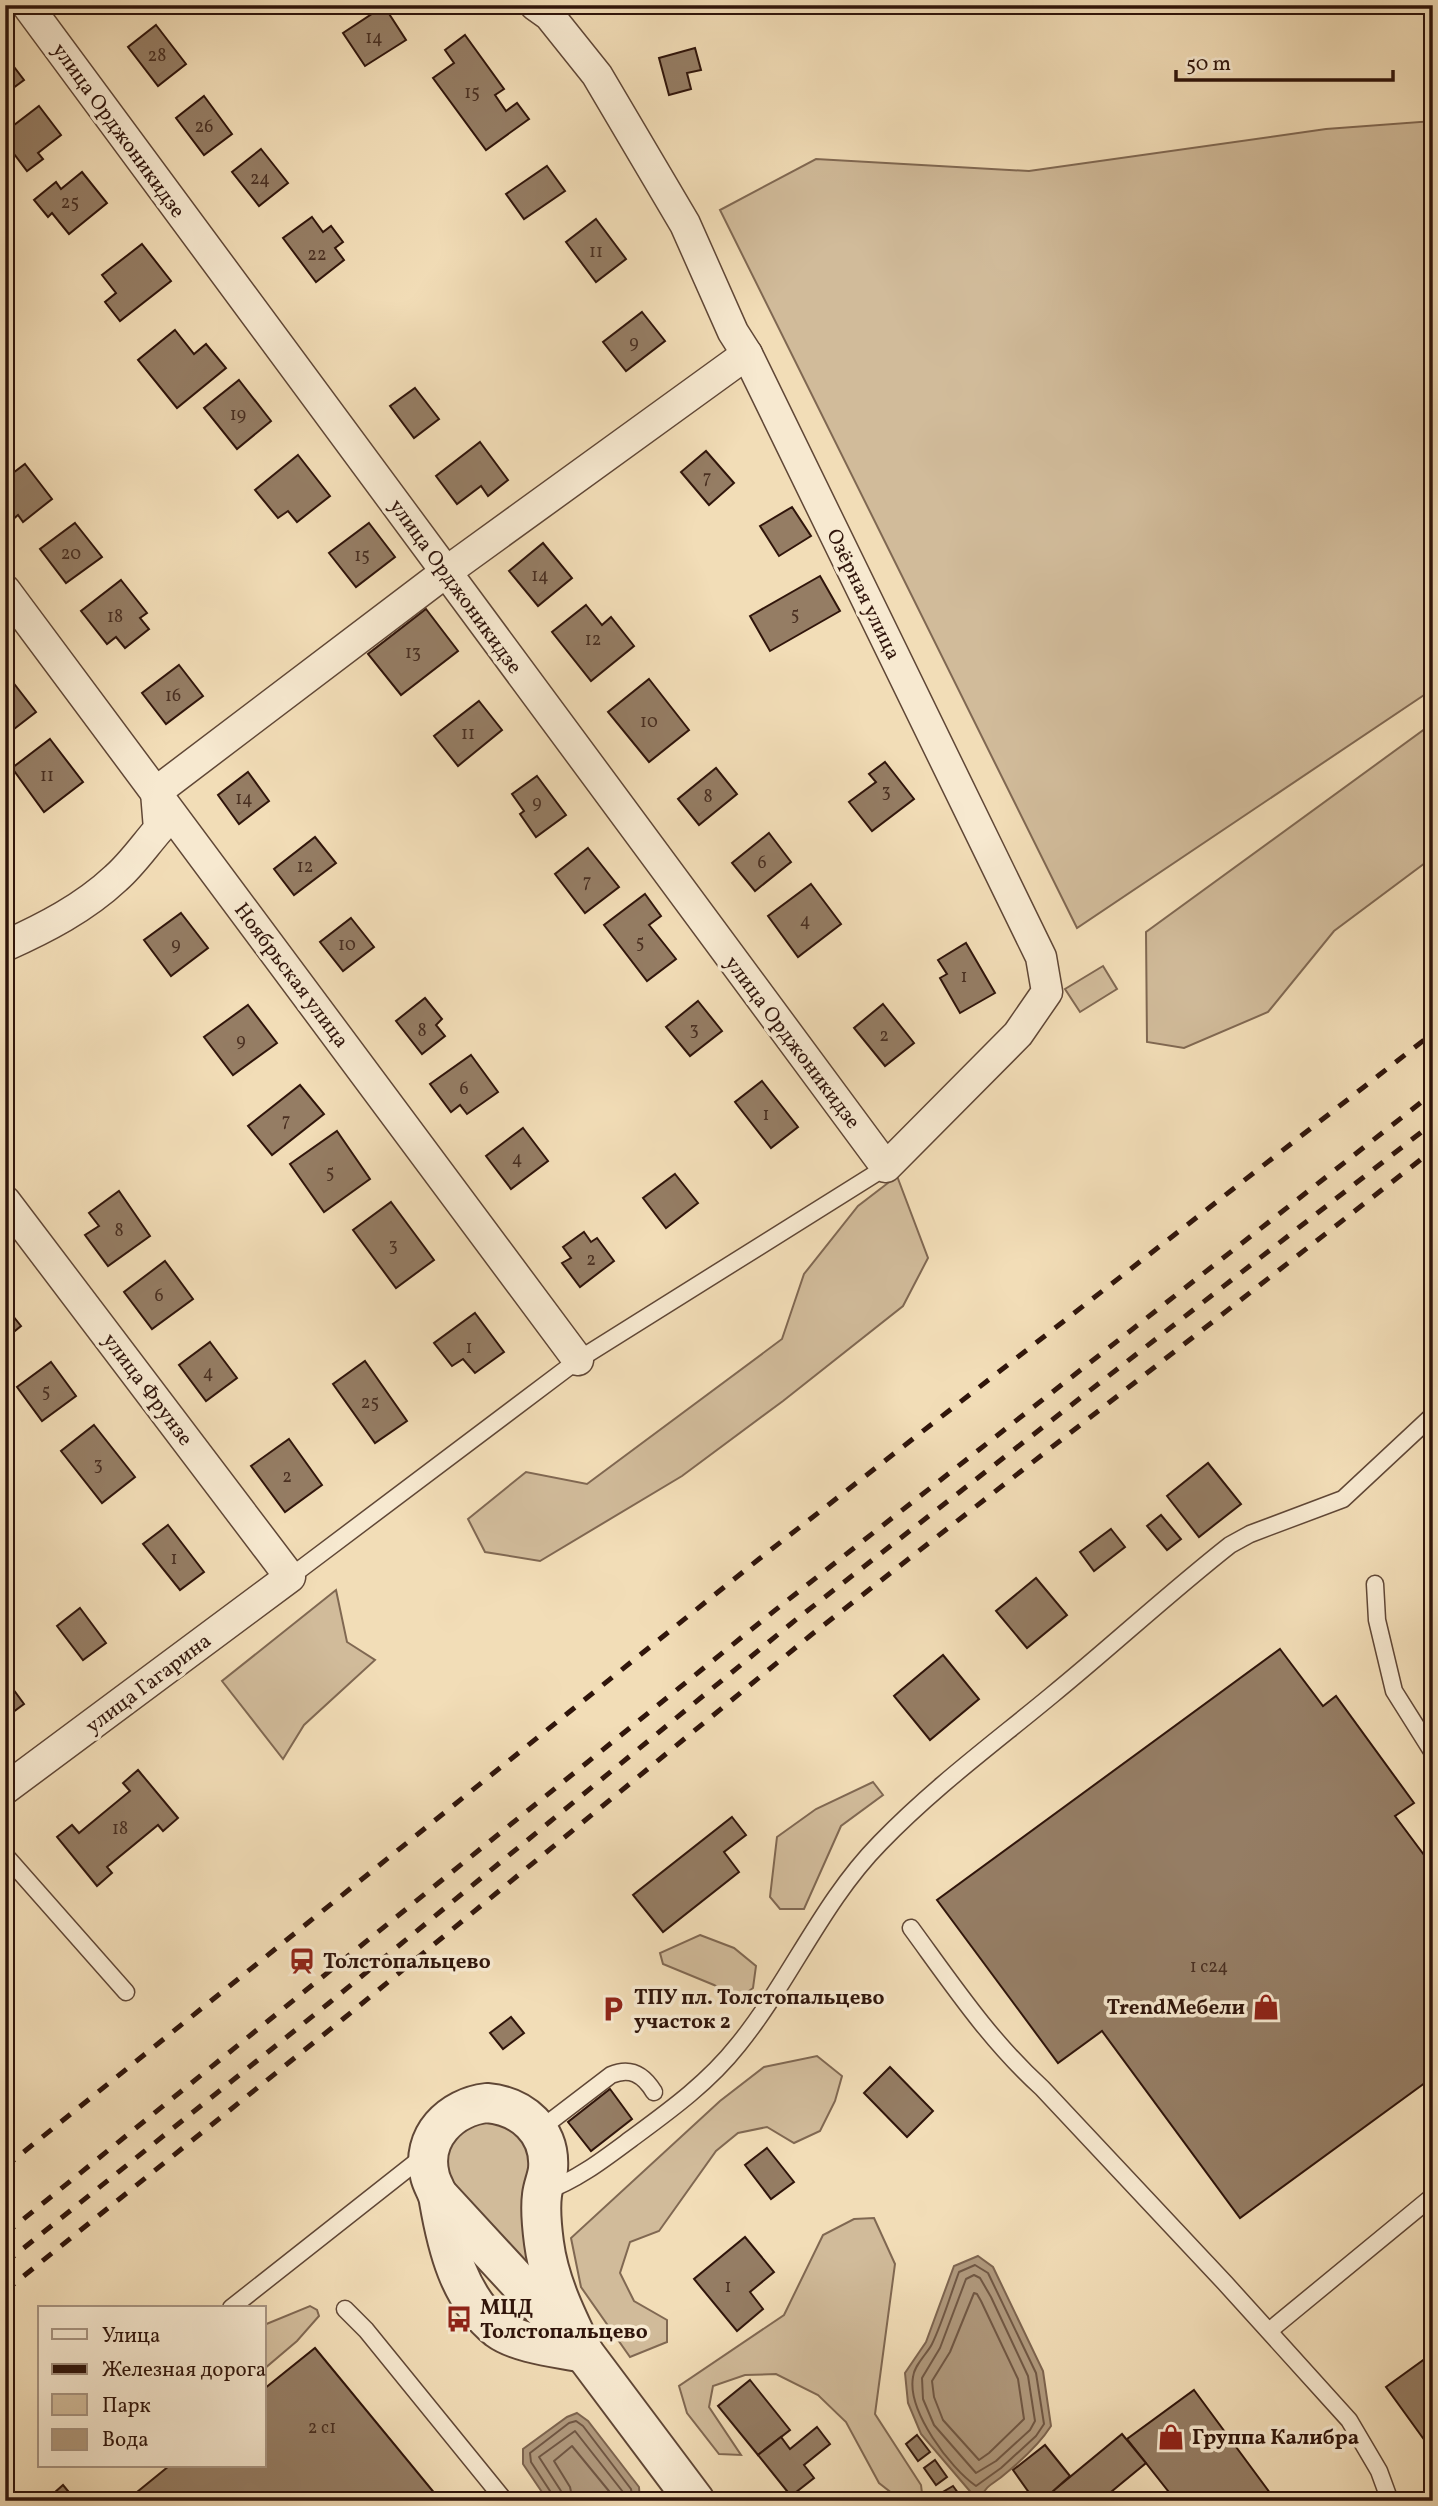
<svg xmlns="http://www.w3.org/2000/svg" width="1438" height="2506" font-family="Vollkorn,serif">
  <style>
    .green { fill: #d1bb9a; stroke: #806852; stroke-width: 2 }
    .water { fill: #b0997d; stroke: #7d644f; stroke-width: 2 }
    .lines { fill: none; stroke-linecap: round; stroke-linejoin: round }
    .shore { stroke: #705744; stroke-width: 2 }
    .building { fill: #957d64; stroke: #30150b; stroke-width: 2 }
    .service-casing { stroke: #604736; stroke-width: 19 }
    .minor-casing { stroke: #604736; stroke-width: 33 }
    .tertiary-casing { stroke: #604736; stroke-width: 42 }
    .service { stroke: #f7e9d0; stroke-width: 16 }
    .minor { stroke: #f7e9d0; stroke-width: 30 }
    .tertiary { stroke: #f7e9d0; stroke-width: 38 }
    .rail { stroke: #30150b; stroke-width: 5; stroke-dasharray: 12 12; stroke-linecap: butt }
    .labels { text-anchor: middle; stroke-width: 7; stroke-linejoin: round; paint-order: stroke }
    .number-label { font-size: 18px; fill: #492f21 }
    .street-label { font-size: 21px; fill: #30150b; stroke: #f7e9d0 }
    .poi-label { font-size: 21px; font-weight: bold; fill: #30150b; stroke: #f7e9d0; text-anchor: start }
  </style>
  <rect width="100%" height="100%" fill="#f2ddb7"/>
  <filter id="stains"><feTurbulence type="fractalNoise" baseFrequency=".00286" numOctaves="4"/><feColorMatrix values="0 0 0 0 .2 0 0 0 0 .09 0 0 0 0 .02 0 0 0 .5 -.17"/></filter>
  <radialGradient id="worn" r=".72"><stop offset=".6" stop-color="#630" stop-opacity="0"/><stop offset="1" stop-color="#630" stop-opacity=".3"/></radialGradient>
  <g class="green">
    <path d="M 1433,121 L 1433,689 L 1077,928 L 720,210 L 816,159 L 1029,171 L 1326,129 Z"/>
    <path d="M 1433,723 L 1433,857 L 1334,931 L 1268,1012 L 1184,1048 L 1147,1042 L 1146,932 Z"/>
    <path d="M 1103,966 L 1117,989 L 1080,1012 L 1065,989 Z"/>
    <path d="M 897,1176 L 928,1258 L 903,1306 L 783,1401 L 682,1476 L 540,1561 L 485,1552 L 468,1519 L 526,1472 L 587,1484 L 782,1339 L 804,1274 L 858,1206 Z"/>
    <path d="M 336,1590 L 347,1642 L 375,1660 L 304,1725 L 283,1759 L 222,1681 Z"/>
    <path d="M 873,1782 L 883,1795 L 841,1826 L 804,1909 L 780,1909 L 770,1897 L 777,1837 L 816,1809 Z"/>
    <path d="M 700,1935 L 734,1948 L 756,1966 L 753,1988 L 738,1999 L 714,1985 L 663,1964 L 660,1953 Z"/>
    <path d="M 817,2056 L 842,2076 L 835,2101 L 820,2131 L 794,2143 L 767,2127 L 738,2133 L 716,2151 L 659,2231 L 630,2242 L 620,2273 L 634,2301 L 667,2320 L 667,2342 L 630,2357 L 581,2287 L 571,2238 L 720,2101 L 764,2067 Z"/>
    <path d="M 484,2115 L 530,2137 L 544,2289 L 439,2176 L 438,2150 Z"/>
    <path d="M 874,2218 L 895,2264 L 875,2414 L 921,2485 L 923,2501 L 902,2501 L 879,2483 L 846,2422 L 818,2395 L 776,2374 L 745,2375 L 713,2386 L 709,2407 L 741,2455 L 719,2454 L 687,2413 L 679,2386 L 784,2315 L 823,2235 L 854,2219 Z"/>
    <path d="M 310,2306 L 317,2310 L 319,2316 L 297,2341 L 264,2369 L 264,2325 Z"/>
  </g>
  <g class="water">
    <path d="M 978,2256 L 993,2267 L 1043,2371 L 1051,2426 C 1039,2445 1022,2460 1005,2474 C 994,2484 987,2484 981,2497 L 974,2496 L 921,2434 L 908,2403 L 905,2373 L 926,2342 L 954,2266 Z"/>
    <path d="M 577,2413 L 588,2421 L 639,2487 L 640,2501 L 548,2501 L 523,2464 L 523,2449 L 567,2417 Z"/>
  </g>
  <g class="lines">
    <g class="shore">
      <path d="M 975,2265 L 988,2273 L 1036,2373 L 1044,2424 L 1036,2436 L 1001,2468 L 976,2486 C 950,2468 907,2411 913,2377 C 914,2365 927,2354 932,2344 C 943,2321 950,2296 959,2272 Z"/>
      <path d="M 974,2275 L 980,2278 L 991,2297 L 1028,2376 L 1035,2421 L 1030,2430 L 996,2461 L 976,2473 L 934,2425 L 923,2399 L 922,2378 L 940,2348 L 966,2279 Z"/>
      <path d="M 974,2293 L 977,2294 L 981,2301 L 1018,2379 L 1024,2419 L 989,2453 L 979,2460 L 943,2420 L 934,2397 L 932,2381 L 950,2352 Z"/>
      <path d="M 554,2501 L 552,2494 L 531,2462 L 530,2453 L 569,2423 L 576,2421 L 583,2426 L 631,2489 L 633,2501"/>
      <path d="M 562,2501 L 561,2491 L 539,2457 L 575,2431 L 623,2492 L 624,2501"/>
      <path d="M 573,2501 L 570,2487 L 554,2461 L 572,2446 L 613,2496 L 614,2501"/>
    </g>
  </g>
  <g class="building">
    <path d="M 384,6 L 406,40 L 365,66 L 343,33 Z"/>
    <path d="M 156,25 L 186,64 L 158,86 L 128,47 Z"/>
    <path d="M 465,35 L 504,89 L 495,95 L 506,111 L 517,103 L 529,119 L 486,150 L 433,78 L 454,63 L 445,50 Z"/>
    <path d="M 695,48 L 701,70 L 687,73 L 691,89 L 669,95 L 659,58 Z"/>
    <path d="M 5,55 L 24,80 L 5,94 Z"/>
    <path d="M 204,96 L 232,134 L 204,155 L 176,118 Z"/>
    <path d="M 39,106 L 61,135 L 38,153 L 43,159 L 27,171 L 5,142 L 5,132 Z"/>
    <path d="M 261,149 L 288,183 L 259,206 L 232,172 Z"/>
    <path d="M 547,166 L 565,191 L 524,219 L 506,194 Z"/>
    <path d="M 82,172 L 107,203 L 69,234 L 52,213 L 48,217 L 34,200 L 56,182 L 61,189 Z"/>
    <path d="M 312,217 L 323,232 L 331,226 L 343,242 L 335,248 L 344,260 L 316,282 L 283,238 Z"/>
    <path d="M 596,219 L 626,259 L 596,282 L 566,242 Z"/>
    <path d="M 142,244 L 171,281 L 120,321 L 105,302 L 116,293 L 102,275 Z"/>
    <path d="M 642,312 L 665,341 L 626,371 L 603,342 Z"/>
    <path d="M 175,330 L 194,354 L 206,344 L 226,368 L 177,408 L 138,360 Z"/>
    <path d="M 239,380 L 271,421 L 237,449 L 204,408 Z"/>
    <path d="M 415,388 L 439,419 L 414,438 L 390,406 Z"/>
    <path d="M 480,442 L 508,480 L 488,496 L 481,486 L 457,504 L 436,476 Z"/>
    <path d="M 706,451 L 734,483 L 709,505 L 681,472 Z"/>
    <path d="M 298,455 L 330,496 L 297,522 L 288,511 L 278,518 L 255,490 Z"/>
    <path d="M 25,464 L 52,499 L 23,522 L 18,515 L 11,521 L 5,514 L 5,479 Z"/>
    <path d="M 792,507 L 811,536 L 779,556 L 760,526 Z"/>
    <path d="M 75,523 L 102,557 L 66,583 L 40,549 Z"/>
    <path d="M 369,523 L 395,557 L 356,587 L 329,553 Z"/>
    <path d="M 543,543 L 572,578 L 538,606 L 509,571 Z"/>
    <path d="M 820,576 L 840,611 L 770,651 L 750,616 Z"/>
    <path d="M 121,580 L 147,613 L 140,618 L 149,629 L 125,648 L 116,637 L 107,644 L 81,611 Z"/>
    <path d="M 586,605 L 602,625 L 611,617 L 634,646 L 591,681 L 552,632 Z"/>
    <path d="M 426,609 L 458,651 L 401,695 L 368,654 Z"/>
    <path d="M 179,665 L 203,696 L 166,724 L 142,693 Z"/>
    <path d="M 5,672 L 36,712 L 5,736 Z"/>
    <path d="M 649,679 L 689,730 L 649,762 L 608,712 Z"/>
    <path d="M 479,701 L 502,730 L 458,766 L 434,736 Z"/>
    <path d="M 50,739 L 83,782 L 44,812 L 12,768 Z"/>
    <path d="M 885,762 L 914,799 L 872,831 L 849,802 L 876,782 L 869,774 Z"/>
    <path d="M 716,768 L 737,794 L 699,825 L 678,799 Z"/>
    <path d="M 248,772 L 269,801 L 239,824 L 218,795 Z"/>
    <path d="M 537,776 L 566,815 L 536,837 L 520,814 L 524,811 L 512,794 Z"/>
    <path d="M 769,833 L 791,862 L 755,891 L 732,863 Z"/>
    <path d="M 315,837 L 336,863 L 294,895 L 274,869 Z"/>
    <path d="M 588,848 L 619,887 L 585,913 L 555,874 Z"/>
    <path d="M 811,884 L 841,924 L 798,957 L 768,916 Z"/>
    <path d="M 645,894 L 661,916 L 649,925 L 676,959 L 647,981 L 604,925 Z"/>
    <path d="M 181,913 L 208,948 L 171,976 L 144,940 Z"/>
    <path d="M 351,918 L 374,947 L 343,971 L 320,942 Z"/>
    <path d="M 966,943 L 995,993 L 960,1013 L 940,978 L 947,974 L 938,960 Z"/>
    <path d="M 425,998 L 442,1019 L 436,1025 L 445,1036 L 422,1054 L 396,1021 Z"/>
    <path d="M 698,1001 L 722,1031 L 690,1056 L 666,1027 Z"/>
    <path d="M 883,1004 L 914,1043 L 885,1066 L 854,1028 Z"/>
    <path d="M 248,1005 L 277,1043 L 233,1075 L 204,1037 Z"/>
    <path d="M 471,1055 L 498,1092 L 467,1114 L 460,1105 L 451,1112 L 430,1084 Z"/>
    <path d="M 762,1081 L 798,1127 L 771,1148 L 735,1102 Z"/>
    <path d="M 300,1085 L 324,1114 L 272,1155 L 248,1126 Z"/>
    <path d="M 523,1128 L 548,1161 L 511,1189 L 486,1156 Z"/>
    <path d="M 337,1131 L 370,1179 L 324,1212 L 290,1164 Z"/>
    <path d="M 675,1174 L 698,1203 L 666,1228 L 643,1198 Z"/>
    <path d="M 119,1191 L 150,1236 L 108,1266 L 85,1235 L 99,1226 L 89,1213 Z"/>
    <path d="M 391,1202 L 434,1260 L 396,1288 L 353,1230 Z"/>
    <path d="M 584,1232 L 591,1242 L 597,1238 L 614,1261 L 580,1287 L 562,1263 L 571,1258 L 563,1247 Z"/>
    <path d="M 165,1261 L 193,1299 L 152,1329 L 124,1292 Z"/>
    <path d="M 5,1306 L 21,1326 L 5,1339 Z"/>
    <path d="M 475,1313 L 504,1352 L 475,1373 L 463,1359 L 452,1366 L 434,1343 Z"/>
    <path d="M 210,1342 L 237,1378 L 206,1401 L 179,1365 Z"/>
    <path d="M 365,1361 L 407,1421 L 375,1443 L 333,1384 Z"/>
    <path d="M 51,1362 L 76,1396 L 42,1421 L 17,1387 Z"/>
    <path d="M 94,1425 L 135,1477 L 102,1503 L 61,1451 Z"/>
    <path d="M 289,1439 L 322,1485 L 285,1512 L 251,1466 Z"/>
    <path d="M 1208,1463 L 1241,1504 L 1199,1537 L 1167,1496 Z"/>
    <path d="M 1161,1515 L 1181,1539 L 1167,1550 L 1147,1526 Z"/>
    <path d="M 168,1525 L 204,1572 L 180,1590 L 143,1544 Z"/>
    <path d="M 1111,1529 L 1125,1547 L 1094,1571 L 1080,1552 Z"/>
    <path d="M 1036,1578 L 1067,1615 L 1027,1648 L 996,1611 Z"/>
    <path d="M 80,1608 L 106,1643 L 83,1660 L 57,1626 Z"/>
    <path d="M 1280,1649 L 1323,1706 L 1336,1696 L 1414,1803 L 1395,1816 L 1433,1867 L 1433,2077 L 1240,2218 L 1102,2031 L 1058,2063 L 937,1900 Z"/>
    <path d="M 943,1655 L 979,1699 L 930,1740 L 894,1696 Z"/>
    <path d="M 5,1678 L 24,1704 L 5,1718 Z"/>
    <path d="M 138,1770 L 178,1818 L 163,1831 L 158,1825 L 107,1867 L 112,1873 L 97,1886 L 57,1837 L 72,1825 L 79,1833 L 130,1791 L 123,1783 Z"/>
    <path d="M 732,1817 L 746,1835 L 724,1852 L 739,1872 L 663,1932 L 633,1895 Z"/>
    <path d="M 511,2017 L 524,2033 L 503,2049 L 490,2033 Z"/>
    <path d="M 890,2067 L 933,2111 L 907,2137 L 864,2093 Z"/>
    <path d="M 610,2089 L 632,2119 L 591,2151 L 568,2122 Z"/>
    <path d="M 767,2148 L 794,2182 L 771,2199 L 745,2165 Z"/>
    <path d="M 745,2237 L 774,2272 L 750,2292 L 763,2309 L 737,2331 L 694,2279 Z"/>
    <path d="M 315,2348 L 441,2501 L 126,2501 L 169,2466 L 264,2466 L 264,2389 Z"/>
    <path d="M 1433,2353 L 1433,2452 L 1386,2387 Z"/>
    <path d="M 750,2380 L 790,2430 L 758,2455 L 718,2406 Z"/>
    <path d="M 1194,2390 L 1276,2501 L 1176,2501 L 1127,2439 Z"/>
    <path d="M 817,2427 L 830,2444 L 804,2465 L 814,2478 L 791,2496 L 758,2455 L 781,2437 L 790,2449 Z"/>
    <path d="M 1122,2434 L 1146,2463 L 1100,2501 L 1061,2501 L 1053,2491 Z"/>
    <path d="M 917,2435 L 930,2452 L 918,2461 L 906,2444 Z"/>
    <path d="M 1045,2445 L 1070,2476 L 1053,2491 L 1061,2501 L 1035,2501 L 1013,2470 Z"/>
    <path d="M 935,2460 L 947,2477 L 936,2485 L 924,2468 Z"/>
    <path d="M 63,2485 L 73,2497 L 68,2501 L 45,2501 Z"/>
    <path d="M 953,2486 L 964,2501 L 947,2501 L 941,2493 Z"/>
  </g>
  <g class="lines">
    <g class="service-casing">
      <g id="service">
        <path d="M 290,1577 L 578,1360 L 886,1167"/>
        <path d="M 1375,1584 L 1377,1620 L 1394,1691 L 1433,1753"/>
        <path d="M 5,1855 L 126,1992"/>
        <path d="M 911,1928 C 952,1984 990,2041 1042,2088 L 1225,2283 L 1349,2420 L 1379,2471 L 1390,2501"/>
        <path d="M 539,2130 L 611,2075 C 630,2067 643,2074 654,2092"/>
        <path d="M 546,2191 C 577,2180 604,2159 631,2139 C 669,2111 708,2083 738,2045 C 790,1981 822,1902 880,1843 C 933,1788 994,1743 1052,1695 C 1112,1646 1169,1593 1230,1545 L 1250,1534 L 1343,1499 L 1432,1416"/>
        <path d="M 231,2308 L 425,2155"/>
        <path d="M 345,2309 L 366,2330 L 505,2501"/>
        <path d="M 1269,2331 L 1433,2196"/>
      </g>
    </g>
    <g class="minor-casing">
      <g id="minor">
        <path d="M 27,5 L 886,1167 L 1018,1034 L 1047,992 L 1041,957 L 747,354 L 733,332 L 685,224 L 597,75 L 549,15 L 535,5"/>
        <path d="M 5,590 L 578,1360"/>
        <path d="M 5,946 C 45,928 84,908 116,878 C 132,864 145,845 159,829 L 156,792 L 446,572 L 747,354"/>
        <path d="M 5,1201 L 290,1577 L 5,1789"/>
      </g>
    </g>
    <g class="tertiary-casing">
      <g id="tertiary">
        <path d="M 487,2103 C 522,2106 551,2131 548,2169 C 547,2178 543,2186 542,2195 C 540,2210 542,2228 544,2243 C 549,2282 567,2318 584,2353 C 560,2348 518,2344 498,2329 C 459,2298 447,2247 439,2201 C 438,2192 432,2185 430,2176 C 420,2137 451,2107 487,2103 Z"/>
        <path d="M 438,2195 L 584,2353 L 695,2501"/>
      </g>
    </g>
    <use href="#service" class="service"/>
    <use href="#minor" class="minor"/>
    <use href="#tertiary" class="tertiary"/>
    <g class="rail">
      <path d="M 5,2167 L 759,1559 L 1433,1033"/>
      <path d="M 5,2234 L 784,1603 L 1433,1093"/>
      <path d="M 5,2263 L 329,2003 L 798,1618 L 1433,1123"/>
      <path d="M 5,2291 L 343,2019 L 811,1635 L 1433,1150"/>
    </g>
  </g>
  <defs>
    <g id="station-bare" transform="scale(2.1)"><path d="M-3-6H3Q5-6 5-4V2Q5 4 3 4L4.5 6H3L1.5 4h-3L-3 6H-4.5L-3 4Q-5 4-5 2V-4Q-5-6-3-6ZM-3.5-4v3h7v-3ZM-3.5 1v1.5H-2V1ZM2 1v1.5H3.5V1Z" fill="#8f2418" stroke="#f7e9d0" stroke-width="2.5" paint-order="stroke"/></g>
    <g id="shop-bare" transform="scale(2.1)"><path d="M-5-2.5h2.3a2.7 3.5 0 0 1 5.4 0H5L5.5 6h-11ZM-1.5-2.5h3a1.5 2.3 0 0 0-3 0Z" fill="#8f2418" stroke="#f7e9d0" stroke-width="2.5" paint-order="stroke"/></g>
    <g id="parking-bare" transform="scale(2.1)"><path d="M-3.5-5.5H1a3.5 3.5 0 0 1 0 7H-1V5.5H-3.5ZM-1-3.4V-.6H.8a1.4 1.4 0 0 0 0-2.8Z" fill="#8f2418" stroke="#f7e9d0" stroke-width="2.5" paint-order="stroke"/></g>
    <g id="bus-bare" transform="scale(2.1)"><path d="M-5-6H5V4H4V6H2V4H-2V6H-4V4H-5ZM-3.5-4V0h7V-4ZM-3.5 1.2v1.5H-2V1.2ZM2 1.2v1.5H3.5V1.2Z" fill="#8f2418" stroke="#f7e9d0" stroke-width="2.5" paint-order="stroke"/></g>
  </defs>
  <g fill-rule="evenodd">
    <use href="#station-bare" x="302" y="1961"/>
    <use href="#shop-bare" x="1266" y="2007"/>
    <use href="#parking-bare" x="613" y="2009"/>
    <use href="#bus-bare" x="459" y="2319"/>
    <use href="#shop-bare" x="1171" y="2437"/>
  </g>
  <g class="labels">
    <g class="number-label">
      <text x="374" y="43">14</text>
      <text x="157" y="61">28</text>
      <text x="472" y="98">15</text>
      <text x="204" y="132">26</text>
      <text x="260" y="184">24</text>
      <text x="70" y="208">25</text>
      <text x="596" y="257">11</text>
      <text x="317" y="260">22</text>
      <text x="634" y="348">9</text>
      <text x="238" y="420">19</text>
      <text x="707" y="483">7</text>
      <text x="71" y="559">20</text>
      <text x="362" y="561">15</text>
      <text x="540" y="581">14</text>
      <text x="795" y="620">5</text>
      <text x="115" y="622">18</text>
      <text x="593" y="645">12</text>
      <text x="413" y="658">13</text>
      <text x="173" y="701">16</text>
      <text x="649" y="727">10</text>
      <text x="468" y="739">11</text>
      <text x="47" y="781">11</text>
      <text x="886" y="797">3</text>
      <text x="708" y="802">8</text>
      <text x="244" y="804">14</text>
      <text x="537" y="808">9</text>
      <text x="762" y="868">6</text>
      <text x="305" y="872">12</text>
      <text x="587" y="887">7</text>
      <text x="805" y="926">4</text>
      <text x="640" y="948">5</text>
      <text x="176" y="950">9</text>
      <text x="347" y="950">10</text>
      <text x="964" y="982">1</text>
      <text x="694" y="1035">3</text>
      <text x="422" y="1036">8</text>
      <text x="884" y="1041">2</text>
      <text x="241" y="1046">9</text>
      <text x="464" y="1094">6</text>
      <text x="766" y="1120">1</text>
      <text x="286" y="1126">7</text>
      <text x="517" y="1164">4</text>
      <text x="330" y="1178">5</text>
      <text x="119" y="1236">8</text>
      <text x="393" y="1251">3</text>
      <text x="591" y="1265">2</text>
      <text x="159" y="1301">6</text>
      <text x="469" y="1353">1</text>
      <text x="208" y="1378">4</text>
      <text x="46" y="1397">5</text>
      <text x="370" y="1408">25</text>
      <text x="98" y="1470">3</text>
      <text x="287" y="1482">2</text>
      <text x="174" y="1564">1</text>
      <text x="120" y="1834">18</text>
      <text x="1209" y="1972">1 с24</text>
      <text x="728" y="2292">1</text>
      <text x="322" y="2433">2 с1</text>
    </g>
    <g class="street-label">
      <text transform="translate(119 130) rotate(54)" y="7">улица Орджоникидзе</text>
      <text transform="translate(456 586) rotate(54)" y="7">улица Орджоникидзе</text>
      <text transform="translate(864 594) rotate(64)" y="7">Озёрная улица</text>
      <text transform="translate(292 975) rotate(53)" y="7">Ноябрьская улица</text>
      <text transform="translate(793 1042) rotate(53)" y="7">улица Орджоникидзе</text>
      <text transform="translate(148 1389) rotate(53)" y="7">улица Фрунзе</text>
      <text transform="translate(148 1683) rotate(-37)" y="7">улица Гагарина</text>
    </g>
    <g class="poi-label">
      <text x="323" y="1968">Толстопальцево</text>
      <text x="634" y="2004">ТПУ пл. Толстопальцево<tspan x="634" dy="24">участок 2</tspan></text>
      <text x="1245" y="2014" text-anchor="end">TrendМебели</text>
      <text x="480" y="2314">МЦД<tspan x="480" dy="24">Толстопальцево</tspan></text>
      <text x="1192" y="2444">Группа Калибра</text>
    </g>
  </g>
  <rect width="1438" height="2506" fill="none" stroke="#f2ddb7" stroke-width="28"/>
  <rect x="7" y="7" width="1424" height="2492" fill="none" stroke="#30150b" stroke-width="3.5"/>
  <rect x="14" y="14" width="1410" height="2478" fill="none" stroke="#30150b" stroke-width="2"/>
  <rect x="38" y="2306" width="228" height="161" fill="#f7e9d0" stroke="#a79481" stroke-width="2"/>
  <rect x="52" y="2329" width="35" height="10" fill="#f7e9d0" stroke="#a79481" stroke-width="2"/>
  <text x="102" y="2342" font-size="21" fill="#30150b">Улица</text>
  <rect x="52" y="2364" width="35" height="10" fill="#30150b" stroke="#a79481" stroke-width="2"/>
  <text x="102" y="2376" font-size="21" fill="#30150b">Железная дорога</text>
  <rect x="52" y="2394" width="35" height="21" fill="#d1bb9a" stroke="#a79481" stroke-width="2"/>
  <text x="102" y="2412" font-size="21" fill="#30150b">Парк</text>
  <rect x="52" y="2429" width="35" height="21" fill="#b0997d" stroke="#a79481" stroke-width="2"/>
  <text x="102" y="2446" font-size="21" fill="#30150b">Вода</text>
  <path d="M1176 70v10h217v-10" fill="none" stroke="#30150b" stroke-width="3.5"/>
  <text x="1186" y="70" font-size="21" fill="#30150b" stroke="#f7e9d0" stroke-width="5" paint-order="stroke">50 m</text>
  <rect width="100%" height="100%" filter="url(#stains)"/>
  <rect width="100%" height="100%" fill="url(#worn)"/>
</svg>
